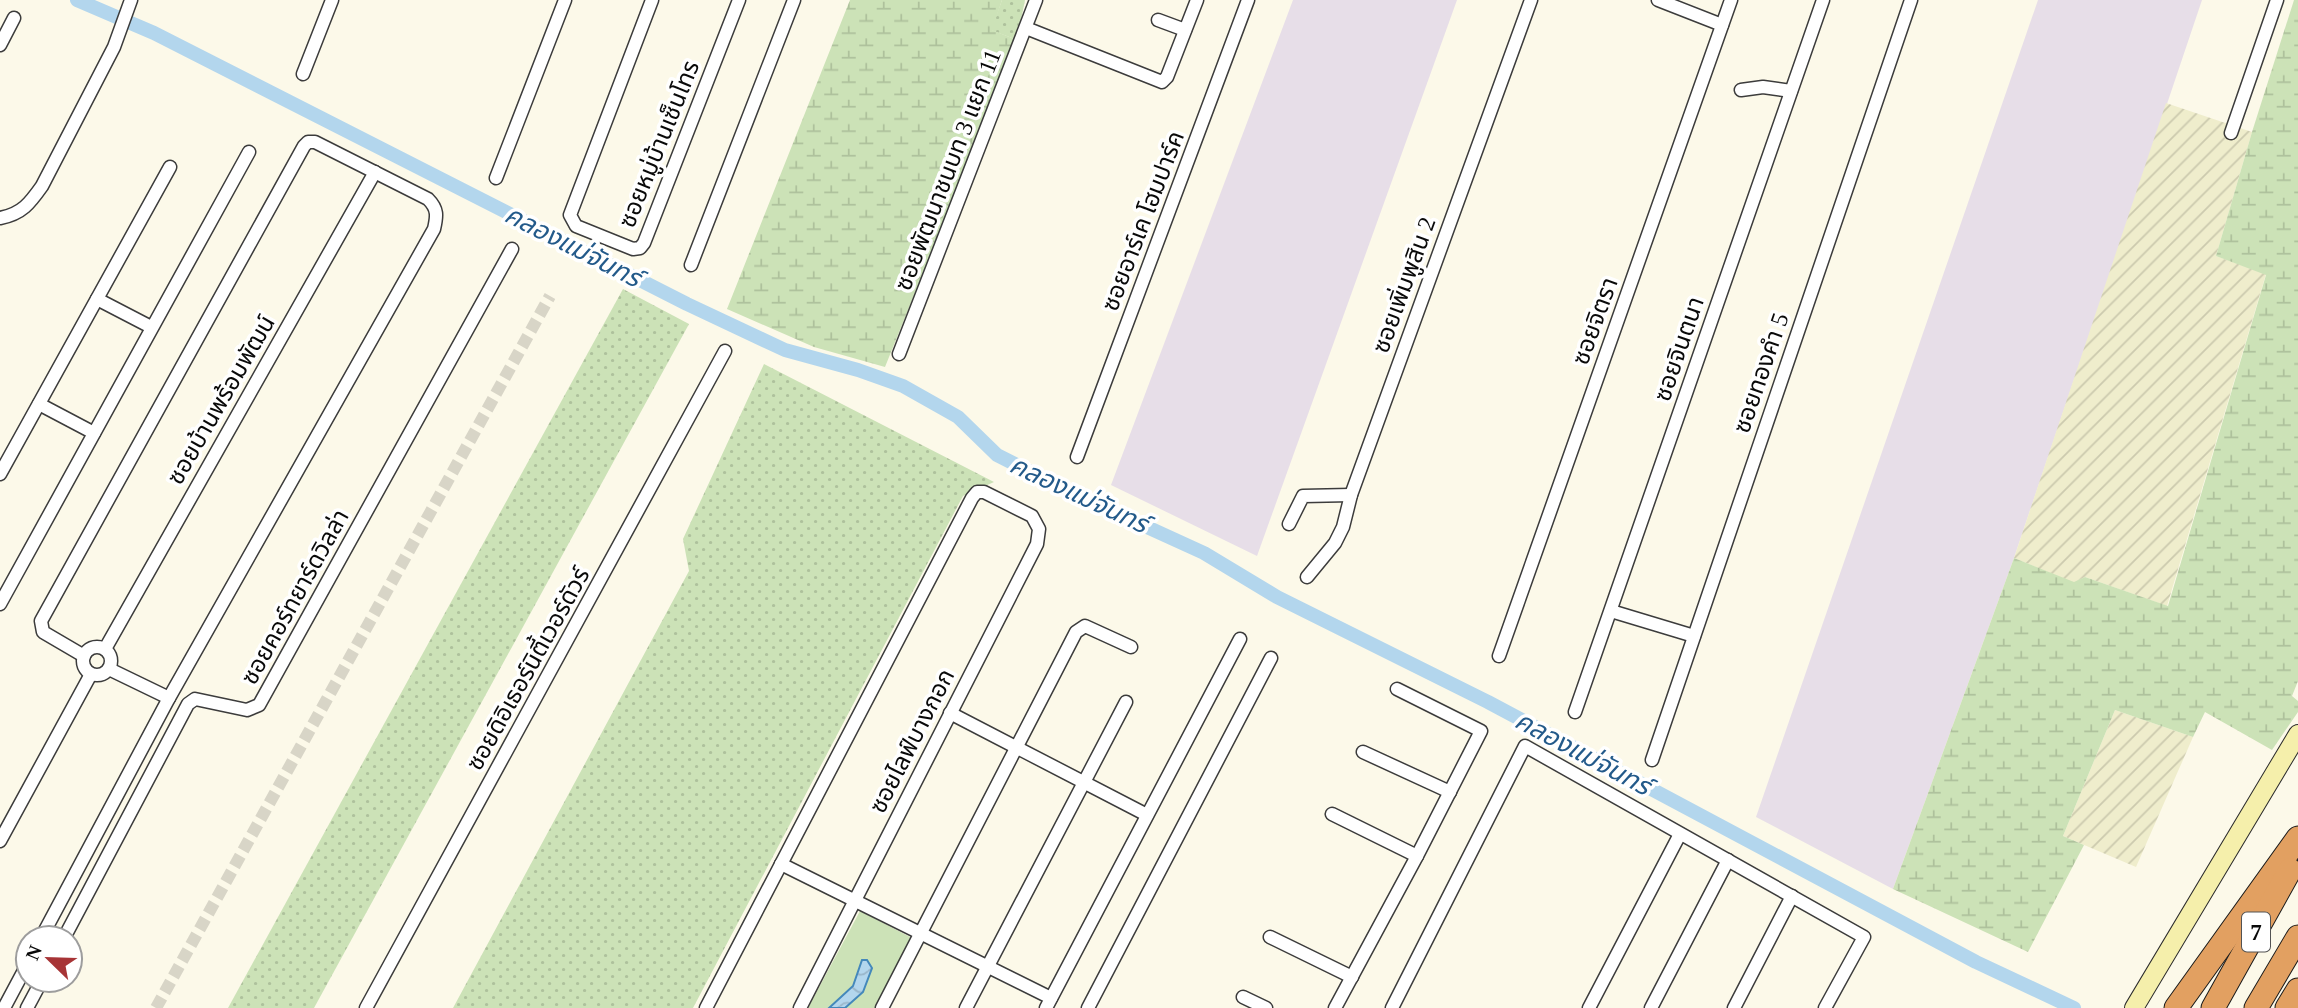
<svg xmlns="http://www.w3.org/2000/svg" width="2298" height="1008" font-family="'Times New Roman','Noto Sans Thai',serif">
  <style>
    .industrial { fill: #e7dee8 }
    .farmland { fill: url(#farmland-furrows) }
    .grass { fill: url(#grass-dots) }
    .wetland { fill: url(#wetland-marsh) }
    .park { fill: #cce2b7 }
    .water { fill: url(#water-waves); stroke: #48b; stroke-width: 2 }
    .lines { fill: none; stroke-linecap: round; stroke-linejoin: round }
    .canal { stroke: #b3d6ed; stroke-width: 14 }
    .street-tunnel { stroke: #d8d5c7; stroke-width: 12; stroke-dasharray: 12 6; stroke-linecap: butt }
    .street-casing { stroke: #3c3c3c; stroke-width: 15 }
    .secondary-casing { stroke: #2b2b2b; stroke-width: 20 }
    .highway-casing { stroke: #1a1a1a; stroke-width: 25 }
    .street { stroke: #fff; stroke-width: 12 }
    .secondary { stroke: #f5efab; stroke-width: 18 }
    .highway { stroke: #e2a061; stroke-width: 23 }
    .labels { text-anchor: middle; stroke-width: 7; stroke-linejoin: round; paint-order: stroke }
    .shield { fill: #fff; stroke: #535353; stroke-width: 2 }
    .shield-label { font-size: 23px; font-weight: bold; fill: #090909 }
    .street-label { font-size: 24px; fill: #090909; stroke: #fff }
    .water-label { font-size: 26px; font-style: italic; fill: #235a8a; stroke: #fff }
  </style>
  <defs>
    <pattern id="farmland-furrows" width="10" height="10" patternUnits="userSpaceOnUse" patternTransform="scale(1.75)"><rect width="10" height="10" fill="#efedcc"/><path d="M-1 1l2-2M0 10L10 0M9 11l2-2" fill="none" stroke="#cccaae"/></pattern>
    <pattern id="grass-dots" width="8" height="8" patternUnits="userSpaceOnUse" patternTransform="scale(1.75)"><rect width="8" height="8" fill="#cce2b7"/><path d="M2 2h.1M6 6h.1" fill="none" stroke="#aec19c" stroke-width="1.8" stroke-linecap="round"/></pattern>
    <pattern id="wetland-marsh" width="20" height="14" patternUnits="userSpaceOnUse" patternTransform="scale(1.75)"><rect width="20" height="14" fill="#cce2b7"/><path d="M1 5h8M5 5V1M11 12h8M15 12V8" fill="none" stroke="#aec19c"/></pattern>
    <pattern id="water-waves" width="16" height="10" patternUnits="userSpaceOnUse" patternTransform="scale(1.75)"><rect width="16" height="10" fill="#b3d6ed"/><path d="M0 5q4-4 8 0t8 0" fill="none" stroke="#99b6ca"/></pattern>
  </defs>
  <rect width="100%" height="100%" fill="#fcf9e9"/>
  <g class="industrial">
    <path d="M 1293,0 L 1457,0 L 1257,556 L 1111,485 Z"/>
    <path d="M 2038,0 L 2202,0 L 2014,558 L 1893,889 L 1756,817 Z"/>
  </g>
  <g class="farmland">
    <path d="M 2166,103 L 2252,132 L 2216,256 L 2266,274 L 2167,606 L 2085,577 L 2074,583 L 2014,558 Z"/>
    <path d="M 2115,710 L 2193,737 L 2136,867 L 2063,836 Z"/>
  </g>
  <g class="grass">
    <path d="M 1002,0 L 1025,0 L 1017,40 L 991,30 Z"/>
    <path d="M 623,289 L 689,324 L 314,1008 L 228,1008 Z"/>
    <path d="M 764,364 L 994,482 L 963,496 L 693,1008 L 453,1008 L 689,571 L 683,539 Z"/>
  </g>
  <g class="wetland">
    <path d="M 850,0 L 1002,0 L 992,30 L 1017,40 L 885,367 L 814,347 L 727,309 Z"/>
    <path d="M 2294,0 L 2298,0 L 2298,681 L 2292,696 L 2298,701 L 2298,712 L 2272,750 L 2205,712 L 2193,737 L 2115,710 L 2063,836 L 2084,845 L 2028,952 L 1893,889 L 2014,558 L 2074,582 L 2085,577 L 2168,606 L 2266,275 L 2216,256 L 2252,132 Z"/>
  </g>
  <path class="park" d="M 860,911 L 912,938 L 875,1008 L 808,1008 Z"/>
  <path class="water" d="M 862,960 L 867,960 L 872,968 L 863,992 L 845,1008 L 829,1008 L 853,986 Z"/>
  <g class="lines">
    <path class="canal" d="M 77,0 L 154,33 L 687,304 L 785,350 L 858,370 L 903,386 L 958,417 L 997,455 L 1068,491 L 1204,553 L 1277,597 L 1488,702 L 1976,962 L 2074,1008"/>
    <path class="street-tunnel" d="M 156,1008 L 550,296"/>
    <g class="street-casing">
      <g id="street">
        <path d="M 652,0 L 570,215 L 576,226 L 633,249 L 640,248 L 644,243 L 739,0"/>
        <path d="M 1658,0 L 1722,25"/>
        <path d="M 1158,20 L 1185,30"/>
        <path d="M 1026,28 L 1162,82 L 1167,77 L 1197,0"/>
        <path d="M 0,45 L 14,18"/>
        <path d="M 303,74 L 332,0"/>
        <path d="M 1741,90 L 1763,87 L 1791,91"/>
        <path d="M 2231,133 L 2277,0"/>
        <path d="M 496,178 L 565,0"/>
        <path d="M 0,218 C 22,214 30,203 42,186 L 114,47 L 131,0"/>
        <path d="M 691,265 L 794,0"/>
        <path d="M 97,299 L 151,327"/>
        <path d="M 899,354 L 1036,0"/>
        <path d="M 39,404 L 94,433"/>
        <path d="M 1077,457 L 1248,0"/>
        <path d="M 0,474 L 170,167"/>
        <path d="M 1289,524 L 1303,496 L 1351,495"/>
        <path d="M 1307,577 L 1335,543 L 1343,527 L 1351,495 L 1531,0"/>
        <path d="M 0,604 L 249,152"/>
        <path d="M 1611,611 L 1694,636"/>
        <circle cx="97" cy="661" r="14"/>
        <path d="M 105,649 L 375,172"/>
        <path d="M 1499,656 L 1731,0"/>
        <path d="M 109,669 L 169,698"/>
        <path d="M 1575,712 L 1823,0"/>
        <path d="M 950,713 L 1147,815"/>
        <path d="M 1363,752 L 1450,792"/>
        <path d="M 1652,760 L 1911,0"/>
        <path d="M 1332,814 L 1417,856"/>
        <path d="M 0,841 L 91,674"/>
        <path d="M 781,864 L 1051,998"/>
        <path d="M 1270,937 L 1352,977"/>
        <path d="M 41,938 L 169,698 L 434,229 C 437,216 438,209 428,199 L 315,142 L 308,142 L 304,146 L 41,621 L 43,632 L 84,656"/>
        <path d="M 64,938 L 188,704 L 195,699 L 247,710 L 259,705 L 512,249"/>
        <path d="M 1243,997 L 1266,1008"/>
        <path d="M 4,1008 L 28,963"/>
        <path d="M 27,1008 L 42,980"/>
        <path d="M 366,1008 L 725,351"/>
        <path d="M 706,1008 L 972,498 L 977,492 L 984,492 L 1032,516 L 1039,529 L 1037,544 L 800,1008"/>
        <path d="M 882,1008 L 1076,632 L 1085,626 L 1131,647"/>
        <path d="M 966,1008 L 1126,702"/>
        <path d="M 1046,1008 L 1240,639"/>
        <path d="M 1088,1008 L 1271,658"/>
        <path d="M 1335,1008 L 1417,856 L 1481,731 L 1397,689"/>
        <path d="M 1392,1008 L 1525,746 L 1864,937 L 1825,1008"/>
        <path d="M 1589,1008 L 1680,834"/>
        <path d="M 1651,1008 L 1728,860"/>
        <path d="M 1734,1008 L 1792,896"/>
      </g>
    </g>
    <g class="secondary-casing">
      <path id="secondary" d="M 2134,1008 L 2298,734"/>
    </g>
    <g class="highway-casing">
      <g id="highway">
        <path d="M 2176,1008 L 2298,838"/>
        <path d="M 2213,1008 L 2290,870"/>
        <path d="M 2256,1008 L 2298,937"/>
        <path d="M 2287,1008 L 2298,990"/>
      </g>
    </g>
    <use href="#street" class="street"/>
    <use href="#secondary" class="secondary"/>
    <use href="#highway" class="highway"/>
  </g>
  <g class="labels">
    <rect class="shield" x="2242" y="912.5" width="28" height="39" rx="5"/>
    <g class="shield-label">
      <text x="2256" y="940">7</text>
    </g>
    <g class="street-label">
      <text transform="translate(659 144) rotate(-68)" y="8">ซอยหมู่บ้านเซ็นโทร</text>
      <text transform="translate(948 170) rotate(-69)" y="8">ซอยพัฒนาชนบท 3 แยก 11</text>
      <text transform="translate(1143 221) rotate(-69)" y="8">ซอยอาร์เค โฮมปาร์ค</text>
      <text transform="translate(1404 285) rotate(-70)" y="8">ซอยเพิ่มพูสิน 2</text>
      <text transform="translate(1595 321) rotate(-70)" y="8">ซอยจิตรา</text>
      <text transform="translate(1679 349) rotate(-71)" y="8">ซอยจินตนา</text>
      <text transform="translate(1761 373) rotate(-71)" y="8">ซอยทองคำ 5</text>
      <text transform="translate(221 400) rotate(-60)" y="8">ซอยบ้านพร้อมพัฒน์</text>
      <text transform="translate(295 597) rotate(-61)" y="8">ซอยคอร์ทยาร์ดวิลล่า</text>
      <text transform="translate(528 669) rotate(-61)" y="8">ซอยดิอิเธอร์นิตี้เวอร์ดัวร์</text>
      <text transform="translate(912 741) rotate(-63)" y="8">ซอยไลฟ์บางกอก</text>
    </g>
    <g class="water-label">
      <text transform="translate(573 246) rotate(27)" y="9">คลองแม่จันทร์</text>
      <text transform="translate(1079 494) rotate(25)" y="9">คลองแม่จันทร์</text>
      <text transform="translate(1583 753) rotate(28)" y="9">คลองแม่จันทร์</text>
    </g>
  </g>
  <g transform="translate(49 959) rotate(293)"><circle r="33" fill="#ffffff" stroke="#9d9d9d" stroke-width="2"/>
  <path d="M0-5L12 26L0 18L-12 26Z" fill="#a73436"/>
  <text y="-10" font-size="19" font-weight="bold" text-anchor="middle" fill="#090909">N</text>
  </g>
</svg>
